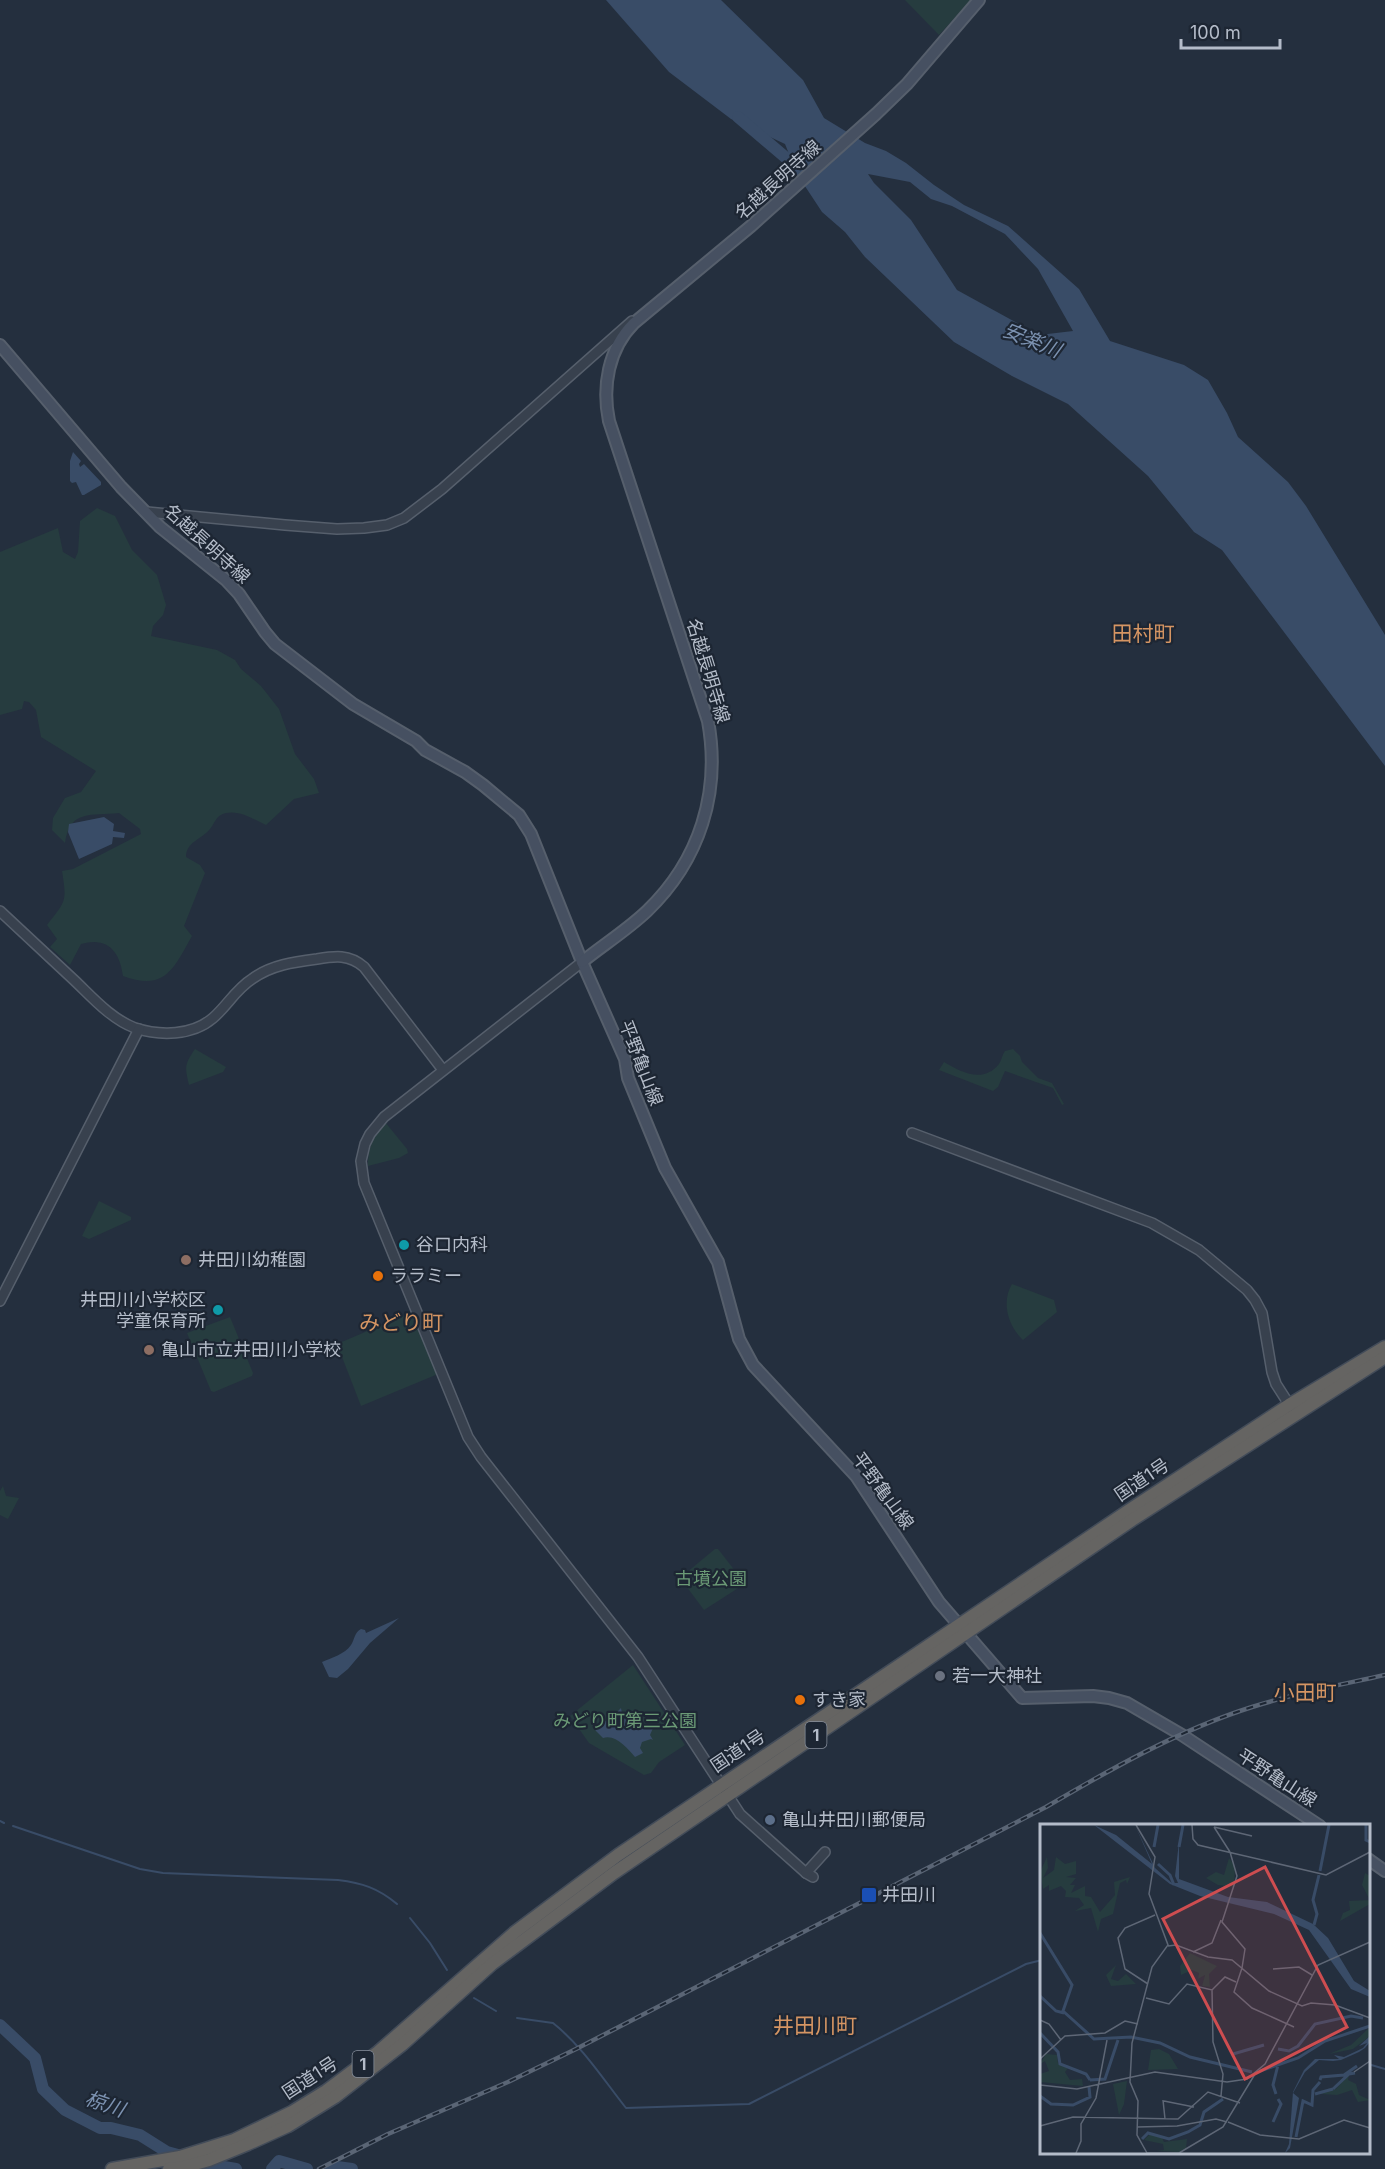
<svg xmlns="http://www.w3.org/2000/svg" width="1385" height="2169" font-family="Inter,'Noto Sans JP',sans-serif">
  <style>
    .green { fill: #263c3f }
    .water { fill: #394c67; fill-rule: evenodd }
    .lines { fill: none; stroke-linecap: round; stroke-linejoin: round }
    .stream { stroke: #394c67; stroke-width: 2 }
    .river { stroke: #394c67; stroke-width: 12 }
    .tertiary-casing { stroke: #565f6c; stroke-width: 12 }
    .secondary-casing { stroke: #565f6c; stroke-width: 14 }
    .trunk-casing { stroke: #434c59; stroke-width: 15 }
    .tertiary { stroke: #38414e; stroke-width: 9 }
    .secondary { stroke: #465061; stroke-width: 10 }
    .trunk { stroke: #656462; stroke-width: 12 }
    .rail-casing { stroke: #5a6575; stroke-width: 4.5 }
    .rail { stroke: #1d2633; stroke-width: 2; stroke-dasharray: 7; stroke-linecap: butt }
    .culture-dot { fill: #0f9aa8; stroke: #1d2633; stroke-width: 2 }
    .education-dot { fill: #8d6e63; stroke: #1d2633; stroke-width: 2 }
    .food-dot { fill: #e8710a; stroke: #1d2633; stroke-width: 2 }
    .worship-dot { fill: #6b7280; stroke: #1d2633; stroke-width: 2 }
    .service-dot { fill: #5c6f8a; stroke: #1d2633; stroke-width: 2 }
    .transit-dot { fill: #1a4fb4; stroke: #1d2633; stroke-width: 2 }
    .labels { text-anchor: middle; stroke-width: 4.5; stroke-linejoin: round; paint-order: stroke }
    .shield { fill: #1d2633; stroke: #878f9c; stroke-width: 1.5 }
    .shield-label { font-size: 16px; font-weight: bold; fill: #b4bcc9 }
    .street-label { font-size: 18px; fill: #b4bcc9; stroke: #1d2633 }
    .poi-label { font-size: 18px; fill: #b4bcc9; stroke: #1d2633; text-anchor: start }
    .park-label { font-size: 18px; fill: #6b9a76; stroke: #1d2633 }
    .water-label { font-size: 20px; font-style: italic; fill: #7c92b1; stroke: #1d2633 }
    .quarter-label { font-size: 21px; fill: #d59563; stroke: #1d2633 }
    .inset-river { fill: none; stroke: #394c67; stroke-width: 3 }
    .inset-road { fill: none; stroke: #5e6776; stroke-width: 1.5 }
    .view { fill: #ce4d50; fill-opacity: 0.15; stroke: #ce4d50; stroke-width: 3 }
    .inset-edge { fill: none; stroke: #b4bcc9; stroke-width: 3 }
  </style>
  <rect width="100%" height="100%" fill="#242f3e"/>
  <g class="green">
    <path d="M 905,0 L 971,0 L 939,35 Z"/>
    <path d="M 97,508 L 115,516 L 132,550 L 157,575 L 166,605 L 163,615 L 153,626 L 151,636 L 217,650 L 235,660 L 241,669 L 261,686 L 279,709 L 295,754 L 314,779 L 319,793 L 294,799 L 266,825 C 253,819 240,810 226,813 C 216,815 215,823 210,829 C 202,839 186,842 186,857 L 200,865 L 205,873 L 184,926 L 192,936 C 174,968 165,992 123,976 C 120,952 108,936 81,944 L 70,965 L 50,947 L 57,939 L 47,925 C 66,901 67,902 62,871 L 73,869 L 141,834 L 140,829 L 119,813 C 91,816 70,809 65,843 L 52,830 L 53,818 L 65,798 L 81,792 L 96,771 L 41,737 L 36,710 L 29,702 L 24,701 L 22,709 L 0,715 L 0,552 L 58,528 L 63,552 L 75,559 L 78,552 L 80,521 Z"/>
    <path d="M 195,1049 L 226,1067 L 223,1072 L 189,1085 C 185,1067 184,1065 195,1049 Z"/>
    <path d="M 1013,1049 L 1020,1056 L 1022,1062 L 1038,1078 L 1052,1083 L 1064,1104 L 1062,1105 L 1053,1088 L 1005,1071 L 998,1087 L 993,1091 L 939,1070 L 944,1062 C 961,1072 983,1084 999,1064 C 1002,1059 1002,1055 1005,1051 Z"/>
    <path d="M 385,1122 L 407,1149 L 408,1153 L 399,1158 L 368,1166 C 367,1150 374,1134 385,1122 Z"/>
    <path d="M 99,1201 L 131,1217 L 131,1220 L 89,1239 L 82,1236 Z"/>
    <path d="M 1012,1284 L 1054,1300 L 1057,1312 L 1023,1340 C 1008,1326 1001,1302 1012,1284 Z"/>
    <path d="M 412,1312 L 438,1374 L 361,1406 L 337,1344 Z"/>
    <path d="M 230,1317 L 253,1373 L 252,1376 L 214,1392 L 211,1391 L 187,1333 Z"/>
    <path d="M 3,1486 L 6,1496 L 19,1498 L 8,1519 L 0,1515 L 0,1491 Z"/>
    <path d="M 715,1549 L 718,1549 L 743,1581 L 743,1585 L 704,1610 L 680,1578 Z"/>
    <path d="M 633,1665 L 685,1745 L 659,1762 L 651,1773 L 644,1775 L 589,1743 L 570,1716 Z"/>
  </g>
  <g class="water">
    <path d="M 606,0 L 721,0 L 803,80 L 824,118 L 865,143 L 886,151 L 906,163 L 934,185 L 964,205 L 1008,226 L 1079,289 L 1110,341 L 1184,365 L 1208,380 L 1227,413 L 1238,437 L 1288,482 L 1306,506 L 1385,635 L 1385,766 L 1222,550 L 1194,532 L 1148,476 L 1068,404 L 1012,376 L 954,342 L 865,257 L 845,232 L 822,212 L 797,174 L 785,144 L 731,119 L 669,72 ZM 868,174 L 910,182 L 931,199 L 952,206 L 1005,234 L 1038,269 L 1073,331 L 1039,335 L 957,290 L 911,220 L 874,183 Z"/>
    <path d="M 73,452 L 81,461 L 79,464 L 80,467 L 84,464 L 101,482 L 101,485 L 84,495 L 82,495 L 76,482 L 72,483 L 70,481 L 70,461 Z"/>
    <path d="M 104,817 L 114,824 L 113,831 L 125,833 L 124,838 L 113,837 L 112,844 L 79,859 L 68,832 L 69,824 Z"/>
    <path d="M 399,1618 L 370,1643 L 348,1669 L 337,1678 L 329,1677 L 322,1662 C 331,1658 345,1654 351,1645 C 355,1639 354,1633 361,1629 L 365,1630 L 366,1633 Z"/>
    <path d="M 621,1708 L 623,1719 L 628,1719 L 637,1726 L 642,1723 L 648,1729 L 653,1728 L 650,1735 L 653,1740 L 651,1739 L 642,1742 L 640,1748 L 643,1753 L 635,1757 C 627,1748 616,1734 603,1738 L 595,1730 L 599,1729 L 597,1726 L 600,1722 L 609,1720 Z"/>
  </g>
  <g class="lines">
    <g class="stream">
      <path d="M 0,1821 L 4,1823"/>
      <path d="M 13,1826 L 140,1869 L 163,1873 L 338,1880 C 362,1883 378,1888 397,1904"/>
      <path d="M 410,1918 L 430,1943 L 447,1970"/>
      <path d="M 474,1998 L 496,2011"/>
      <path d="M 517,2018 L 553,2023 C 582,2046 603,2079 626,2108 L 749,2104 L 1026,1964 L 1042,1960"/>
      <path d="M 0,2026 L 1,2026"/>
      <path d="M 1368,2064 L 1385,2069"/>
    </g>
    <g class="river">
      <path d="M 738,117 L 805,174"/>
      <path d="M 0,2025 L 35,2058 L 43,2089 L 65,2110 L 100,2128 L 111,2128 L 140,2135 L 167,2152 L 218,2166 L 236,2169"/>
      <path d="M 272,2169 L 279,2161 L 307,2169"/>
      <path d="M 331,2169 L 337,2167 L 352,2169"/>
    </g>
    <g class="tertiary-casing">
      <g id="tertiary">
        <path d="M 147,512 L 285,525 L 337,529 L 364,528 L 387,525 L 404,518 L 442,489 L 632,321"/>
        <path d="M 0,911 C 25,934 49,957 74,980 C 92,997 111,1019 135,1028 C 160,1036 192,1036 213,1018 C 227,1006 236,989 252,979 C 271,965 294,962 317,959 C 335,956 349,954 364,967 L 443,1070"/>
        <path d="M 582,962 L 384,1117 L 370,1134 L 365,1144 L 361,1161 L 364,1183 L 468,1437 L 481,1457 L 638,1657 L 740,1814 L 806,1873 L 813,1877"/>
        <path d="M 912,1133 L 1152,1223 L 1199,1250 L 1247,1290 L 1255,1300 L 1262,1313 L 1272,1372 L 1276,1384 L 1292,1409"/>
        <path d="M 0,1301 L 139,1029"/>
        <path d="M 806,1873 L 825,1852"/>
      </g>
    </g>
    <g class="secondary-casing">
      <g id="secondary">
        <path d="M 0,345 L 121,487 L 160,527 L 226,580 L 239,594 L 265,632 L 275,644 L 353,704 L 416,741 L 425,750 L 465,772 L 483,785 L 519,815 L 531,834 L 582,962 L 625,1059 L 628,1078 L 665,1168 L 718,1262 L 739,1339 L 753,1365 L 856,1476 L 939,1602 L 1022,1698 L 1093,1696 L 1109,1698 L 1127,1703 L 1182,1735 L 1320,1826"/>
        <path d="M 582,962 C 603,945 627,930 647,911 C 700,860 721,792 708,721 L 609,421 C 602,387 608,349 634,323 L 751,226 L 876,114 L 907,84 L 979,0"/>
        <path d="M 1368,1859 L 1385,1871"/>
      </g>
    </g>
    <g class="trunk-casing">
      <g id="trunk">
        <path d="M 112,2169 L 180,2157 L 234,2140 L 292,2112 L 326,2091 L 378,2052 L 515,1932 L 618,1855 L 1128,1511 L 1289,1405 L 1385,1347"/>
        <path d="M 169,2169 L 184,2167 L 209,2160 L 248,2144 L 288,2126 L 335,2097 L 403,2044 L 492,1964 L 614,1873 L 1132,1520 L 1385,1357"/>
      </g>
    </g>
    <use href="#tertiary" class="tertiary"/>
    <use href="#secondary" class="secondary"/>
    <use href="#trunk" class="trunk"/>
    <g class="rail-casing">
      <path id="rail" d="M 319,2169 L 388,2134 L 508,2082 L 576,2049 L 1046,1807 C 1111,1769 1179,1730 1252,1707 C 1295,1693 1340,1685 1385,1675"/>
    </g>
    <use href="#rail" class="rail"/>
  </g>
  <g class="culture-dot">
    <circle cx="404" cy="1245" r="6"/>
    <circle cx="218" cy="1310" r="6"/>
  </g>
  <g class="education-dot">
    <circle cx="186" cy="1260" r="6"/>
    <circle cx="149" cy="1350" r="6"/>
  </g>
  <g class="food-dot">
    <circle cx="378" cy="1276" r="6"/>
    <circle cx="800" cy="1700" r="6"/>
  </g>
  <circle class="worship-dot" cx="940" cy="1676" r="6"/>
  <circle class="service-dot" cx="770" cy="1820" r="6"/>
  <rect class="transit-dot" x="861" y="1887" width="16" height="16" rx="3"/>
  <g class="labels">
    <g class="shield">
      <rect x="805.5" y="1722" width="21" height="26" rx="4.5"/>
      <rect x="352.5" y="2051" width="21" height="26" rx="4.5"/>
    </g>
    <g class="shield-label">
      <text x="816" y="1741">1</text>
      <text x="363" y="2070">1</text>
    </g>
    <g class="street-label">
      <text transform="translate(778 180) rotate(-42)" y="6">名越長明寺線</text>
      <text transform="translate(207 544) rotate(42)" y="6">名越長明寺線</text>
      <text transform="translate(708 671) rotate(73)" y="6">名越長明寺線</text>
      <text transform="translate(641 1063) rotate(69)" y="6">平野亀山線</text>
      <text transform="translate(1142 1480) rotate(-34)" y="6">国道1号</text>
      <text transform="translate(883 1491) rotate(54)" y="6">平野亀山線</text>
      <text transform="translate(738 1751) rotate(-34)" y="6">国道1号</text>
      <text transform="translate(1277 1778) rotate(33)" y="6">平野亀山線</text>
      <text transform="translate(310 2078) rotate(-33)" y="6">国道1号</text>
    </g>
    <g class="poi-label">
      <text x="416" y="1251">谷口内科</text>
      <text x="198" y="1266">井田川幼稚園</text>
      <text x="390" y="1282">ララミー</text>
      <text x="206" y="1306" text-anchor="end">井田川小学校区<tspan x="206" dy="21">学童保育所</tspan></text>
      <text x="161" y="1356">亀山市立井田川小学校</text>
      <text x="952" y="1682">若一大神社</text>
      <text x="812" y="1706">すき家</text>
      <text x="782" y="1826">亀山井田川郵便局</text>
      <text x="882" y="1901">井田川</text>
    </g>
    <g class="park-label">
      <text x="711" y="1585">古墳公園</text>
      <text x="625" y="1727">みどり町第三公園</text>
    </g>
    <g class="water-label">
      <text transform="translate(1032 340) rotate(22)" y="7">安楽川</text>
      <text transform="translate(105 2104) rotate(19)" y="7">椋川</text>
    </g>
    <g class="quarter-label">
      <text x="1143" y="641">田村町</text>
      <text x="401" y="1330">みどり町</text>
      <text x="1305" y="1700">小田町</text>
      <text x="815" y="2033">井田川町</text>
    </g>
  </g>
  <g transform="translate(1040 1824)">
    <rect width="330" height="330" fill="#242f3e"/>
    <path d="M 7,33 L 8,44 L 3,54 L 14,46 L 16,33 L 25,40 L 36,37 L 36,50 L 26,53 L 36,54 L 30,61 L 35,61 L 31,69 L 45,62 L 45,72 L 51,73 L 60,88 L 75,71 L 74,58 L 90,53 L 87,60 L 86,56 L 80,59 L 73,90 L 61,95 L 58,108 L 51,84 L 35,87 L 44,81 L 39,74 L 25,73 L 26,67 L 21,62 L 9,67 L 9,61 L 3,65 L 0,48 ZM 189,34 L 195,42 L 194,63 L 178,61 L 166,54 L 176,48 L 184,51 ZM 325,49 L 330,52 L 330,80 L 300,97 L 303,89 L 310,86 L 309,77 L 330,76 L 322,61 ZM 150,129 L 177,142 L 169,150 L 170,163 L 162,162 L 165,151 L 158,155 L 159,149 L 152,146 L 141,151 L 140,142 ZM 76,141 L 71,155 L 78,157 L 86,150 L 96,160 L 71,162 L 66,151 ZM 330,203 L 329,213 L 313,225 L 289,230 L 311,221 ZM 119,225 L 129,230 L 138,245 L 108,246 L 111,226 ZM 6,230 L 17,231 L 18,239 L 28,244 L 25,248 L 30,256 L 42,255 L 43,262 L 0,258 L 0,250 L 9,247 L 5,237 L 0,240 ZM 309,250 L 308,256 L 316,260 L 319,271 L 330,276 L 318,278 L 312,266 L 297,271 L 281,270 L 296,265 ZM 87,257 L 84,280 L 79,291 L 73,260 ZM 110,310 L 121,312 L 124,318 L 147,315 L 146,324 L 139,328 L 116,327 L 124,326 L 123,320 L 104,316 Z" fill="#263c3f"/>
    <path d="M 54,1 L 76,11 L 112,40 L 95,1 L 115,44 L 132,59 L 138,59 L 135,52 L 139,18 L 139,55 L 188,73 L 227,78 L 273,100 L 288,114 L 314,157 L 330,167 L 330,173 L 311,165 L 269,106 L 234,90 L 160,72 L 130,60 ZM 330,212 L 330,218 L 325,224 L 319,228 L 301,236 L 293,237 L 279,236 L 265,248 L 253,269 L 259,274 L 250,324 L 245,329 L 249,320 L 253,268 L 264,246 L 275,235 L 299,235 L 294,231 L 304,233 L 323,224 L 327,219 L 319,222 Z" fill="#394c67"/>
    <path class="inset-river" d="M 326,1 L 326,16 L 330,18M 114,23 L 118,1M 139,23 L 143,1M 118,40 L 130,51 L 134,61M 280,47 L 289,1M 274,101 L 277,90 L 273,76 L 279,51M 0,109 L 32,161 L 23,187 L 33,196M 0,172 L 16,187 L 24,189M 33,196 L 54,215 L 91,213 L 120,219 L 150,233 L 212,248M 0,209 L 18,228 L 20,240 L 46,250 L 50,256M 238,225 L 249,227 L 258,222 L 275,200 L 311,192 L 323,194M 193,230 L 224,221M 220,247 L 258,234 L 285,217 L 330,202M 50,256 L 65,255 L 78,216M 280,256 L 281,253 L 304,251 L 317,242M 293,265 L 309,250 L 315,249M 236,270 L 233,261 L 238,241M 275,270 L 293,265M 0,272 L 11,280 L 33,281 L 50,273 L 49,263M 233,298 L 241,280 L 238,275M 256,313 L 263,277 L 272,281 L 273,266 L 280,258M 102,315 L 108,309 L 129,315 L 148,308 L 160,301 L 164,288 L 183,275"/>
    <path class="inset-road" d="M 96,1 L 115,33 L 109,70 L 128,121 L 112,143 L 92,219 L 90,258 L 98,277 L 97,311 L 107,329M 152,1 L 153,15 L 158,21 L 286,51 L 330,28M 174,3 L 212,12M 174,3 L 190,28M 190,28 L 197,52 L 182,98 L 205,125 L 202,144M 128,122 L 136,121 L 168,133 L 192,136 L 229,167 L 262,182 L 271,179 L 295,181 L 330,194M 153,128 L 172,119 L 181,96M 202,144 L 194,168 L 212,184 L 254,203M 233,145 L 259,143 L 272,151M 108,160 L 85,145 L 78,114 L 85,104 L 115,91M 172,166 L 173,218 L 183,250 L 181,272M 106,174 L 129,180 L 147,160 L 172,166 L 185,153 L 196,158M 0,196 L 9,200 L 21,216M 0,235 L 25,212 L 65,209 L 85,197 L 98,200M 314,248 L 330,237M 0,261 L 37,265 L 115,248 L 187,258 L 207,255 L 225,240 L 278,141 L 330,118M 123,276 L 125,295M 124,277 L 154,283M 188,298 L 220,311 L 259,315 L 304,296 L 330,304M 0,302 L 33,293 L 138,295 L 168,268 L 200,279M 97,303 L 137,302 L 176,295 L 187,298M 36,329 L 41,317 L 41,300 L 56,274 L 67,216M 107,329 L 140,329M 139,329 L 183,303 L 215,250"/>
    <path class="view" d="M 225,43 L 307,203 L 205,255 L 123,95 Z"/>
    <rect width="330" height="330" class="inset-edge"/>
  </g>
  <path d="M1181 39v9h99v-9" fill="none" stroke="#b4bcc9" stroke-width="3"/>
  <text x="1190" y="39" font-size="18" fill="#b4bcc9" stroke="#1d2633" stroke-width="4.5" paint-order="stroke">100 m</text>
</svg>
